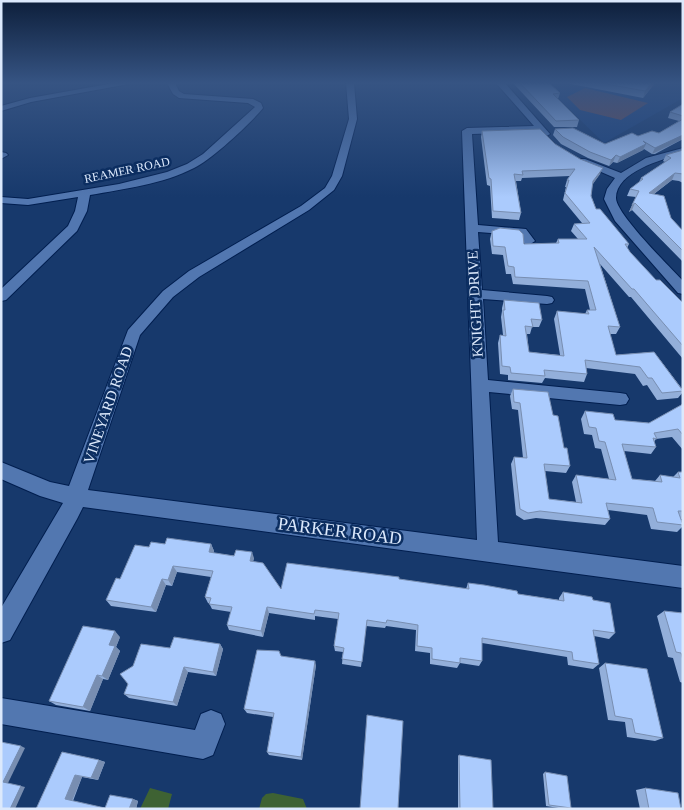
<svg xmlns="http://www.w3.org/2000/svg" width="684" height="810" font-family="Georgia,serif">
  <style>
    .built { fill: #1b417b }
    .green { fill: #714a4a }
    .water { fill: #3e6233 }
    .lines { fill: none; stroke-linecap: round; stroke-linejoin: round }
    .minor-casing { stroke: #001e4f; stroke-width: 2 }
    .minor { fill: #5277b0; fill-rule: evenodd }
    .wall { fill: #93afda }
    .shaded-wall { fill: #788eb1 }
    .building { fill: #abcbfd; stroke: #788eb1 }
    .labels { text-anchor: middle; stroke-width: 5; stroke-linejoin: round; paint-order: stroke }
    .far-street-label { font-size: 12px; fill: #dce9fc; stroke: #0c2e61 }
    .street-label { font-size: 15px; fill: #dce9fc; stroke: #0c2e61 }
    .near-street-label { font-size: 18px; fill: #dce9fc; stroke: #0c2e61 }
  </style>
  <rect width="100%" height="100%" fill="#17396c"/>
  <path class="built" d="M 542,83 L 683,83 L 683,98 L 604,143 Z"/>
  <path class="green" d="M 585,88 L 648,103 L 621,120 L 580,110 L 567,97 Z"/>
  <g class="water">
    <path d="M 150,788 L 172,794 L 168,809 L 140,809 Z"/>
    <path d="M 273,793 L 303,799 L 307,809 L 259,809 L 262,798 L 266,794 Z"/>
  </g>
  <g class="lines">
    <g class="minor-casing">
      <g id="minor">
        <path d="M 114,83 L 134,83 L 31,102 L 1,111 L 1,106 L 30,98 Z"/>
        <path d="M 167,83 L 175,83 L 179,91 L 184,94 L 253,99 L 261,103 L 263,108 C 250,124 211,160 194,168 C 163,184 124,189 90,195 L 87,211 L 77,231 L 6,300 L 1,301 L 1,289 L 68,226 L 75,211 L 78,197 L 28,205 L 1,203 L 1,197 L 28,199 L 119,184 L 167,172 L 187,164 L 203,154 L 255,107 L 248,103 L 179,98 L 173,94 Z"/>
        <path d="M 346,83 L 354,83 L 357,119 L 342,176 L 334,190 L 309,210 L 199,277 L 173,297 L 140,335 L 88,490 L 477,540 L 462,131 L 467,128 L 534,126 L 496,83 L 505,83 L 550,134 L 545,137 L 538,132 L 472,134 L 478,225 L 526,229 L 535,241 L 529,245 L 525,244 L 518,235 L 478,232 L 482,290 L 547,296 L 552,297 L 554,300 L 552,303 L 547,304 L 483,299 L 488,380 L 620,393 L 626,394 L 629,399 L 626,404 L 620,405 L 489,392 L 498,542 L 683,566 L 683,588 L 83,507 L 77,519 L 10,640 L 1,643 L 1,608 L 63,503 L 40,496 L 1,479 L 1,462 L 50,482 L 69,486 L 128,330 L 163,291 L 189,271 L 301,206 L 325,188 L 332,176 L 349,119 Z"/>
        <path d="M 683,148 L 683,154 C 662,159 616,172 616,198 C 616,214 670,267 683,281 L 683,294 L 678,293 L 615,221 L 604,199 L 607,189 L 615,178 L 576,161 L 577,159 L 585,159 L 621,173 L 646,158 Z"/>
        <path d="M 1,152 L 6,153 L 8,155 L 1,159 Z"/>
        <path d="M 1,698 L 195,730 L 201,714 L 211,710 L 221,714 L 225,724 L 213,755 L 203,759 L 1,724 Z"/>
      </g>
    </g>
    <use href="#minor" class="minor"/>
  </g>
  <g class="wall">
    <path d="M 513,83 L 549,83 L 560,93 L 558,99 L 579,120 L 577,127 L 554,127 Z"/>
    <path d="M 566,83 L 655,83 L 643,98 Z"/>
    <path d="M 683,104 L 683,139 L 655,154 L 652,154 L 644,149 L 643,150 L 617,163 L 613,162 L 609,166 L 588,158 L 561,144 L 553,135 L 555,129 L 605,144 L 638,136 L 659,133 L 679,121 L 668,118 L 670,112 Z"/>
    <path d="M 482,131 L 555,144 L 600,174 L 592,185 L 591,196 L 596,209 L 629,244 L 627,248 L 630,252 L 656,280 L 683,303 L 683,359 L 631,297 L 629,297 L 600,264 L 620,327 L 616,334 L 610,334 L 616,355 L 654,352 L 683,390 L 683,392 L 678,398 L 657,400 L 647,385 L 643,386 L 635,374 L 586,368 L 587,374 L 584,382 L 545,378 L 542,383 L 508,380 L 508,375 L 500,374 L 498,343 L 500,335 L 503,335 L 501,317 L 502,311 L 502,308 L 504,300 L 542,320 L 539,327 L 532,327 L 530,334 L 527,334 L 529,352 L 560,355 L 554,319 L 557,311 L 585,314 L 587,310 L 590,310 L 585,289 L 513,284 L 511,274 L 506,274 L 503,255 L 492,254 L 490,239 L 492,231 L 524,244 L 556,243 L 558,239 L 578,239 L 571,231 L 574,224 L 582,223 L 563,200 L 566,187 L 565,187 L 567,180 L 570,176 L 522,178 L 521,181 L 516,181 L 521,213 L 519,220 L 492,218 L 490,186 L 487,185 L 481,137 Z"/>
    <path d="M 683,150 L 683,183 L 679,181 L 672,180 L 654,194 L 671,218 L 683,231 L 683,262 L 632,210 L 629,212 L 636,197 L 627,196 L 630,189 L 639,182 L 641,178 L 665,162 L 663,161 L 666,155 Z"/>
    <path d="M 513,389 L 553,415 L 570,466 L 566,473 L 545,471 L 549,499 L 576,502 L 572,482 L 576,475 L 609,479 L 601,449 L 595,448 L 592,435 L 584,434 L 581,419 L 585,411 L 615,420 L 649,423 L 683,404 L 683,450 L 672,437 L 656,439 L 654,442 L 656,447 L 651,454 L 624,451 L 632,479 L 655,481 L 660,475 L 673,477 L 678,472 L 683,472 L 683,519 L 681,519 L 683,526 L 677,532 L 651,529 L 647,515 L 608,510 L 610,519 L 605,525 L 536,518 L 524,520 L 516,515 L 511,464 L 514,457 L 523,458 L 518,410 L 512,409 L 510,396 Z"/>
    <path d="M 165,544 L 211,544 L 214,551 L 213,553 L 254,558 L 253,562 L 281,589 L 399,579 L 466,589 L 468,583 L 518,594 L 559,600 L 559,598 L 563,592 L 593,600 L 615,633 L 609,639 L 594,636 L 599,664 L 593,669 L 568,665 L 567,657 L 482,643 L 482,661 L 479,666 L 460,663 L 457,668 L 430,664 L 430,653 L 415,651 L 416,630 L 386,626 L 385,628 L 366,626 L 361,667 L 342,664 L 343,652 L 335,651 L 334,646 L 338,619 L 315,616 L 315,620 L 269,613 L 263,637 L 229,630 L 227,625 L 231,612 L 212,609 L 209,603 L 208,603 L 205,597 L 211,577 L 177,572 L 172,586 L 166,585 L 156,612 L 111,606 L 106,600 L 120,579 L 149,547 Z"/>
    <path d="M 664,611 L 683,613 L 683,683 L 680,682 L 673,658 L 668,657 L 657,616 Z"/>
    <path d="M 120,637 L 116,647 L 120,651 L 108,680 L 103,679 L 90,711 L 56,705 L 49,701 Z"/>
    <path d="M 220,644 L 223,649 L 216,676 L 188,672 L 177,706 L 129,698 L 124,694 L 128,684 L 133,666 L 170,648 Z"/>
    <path d="M 281,656 L 316,665 L 302,760 L 269,755 L 267,752 L 273,717 L 247,713 L 244,709 Z"/>
    <path d="M 605,663 L 663,738 L 655,741 L 627,737 L 625,722 L 608,720 L 599,668 Z"/>
    <path d="M 62,752 L 99,760 L 105,762 L 98,780 L 82,777 L 73,801 L 105,808 L 133,799 L 138,801 L 136,809 L 36,809 Z"/>
    <path d="M 459,755 L 493,809 L 458,809 L 458,756 Z"/>
    <path d="M 545,772 L 571,808 L 565,809 L 546,806 L 543,774 Z"/>
    <path d="M 645,788 L 681,809 L 640,809 L 636,790 Z"/>
  </g>
  <g class="shaded-wall">
    <path d="M 652,83 L 655,83 L 643,98 L 645,91 Z"/>
    <path d="M 683,135 L 683,139 L 652,154 L 655,148 Z"/>
    <path d="M 646,144 L 643,150 L 617,163 L 620,157 Z"/>
    <path d="M 616,155 L 613,162 L 609,166 L 611,160 Z"/>
    <path d="M 603,168 L 600,174 L 590,188 L 593,181 Z"/>
    <path d="M 675,173 L 672,180 L 646,200 L 649,193 Z"/>
    <path d="M 635,203 L 632,210 L 629,212 L 632,205 Z"/>
    <path d="M 211,544 L 214,551 L 211,558 L 209,552 Z"/>
    <path d="M 252,552 L 254,558 L 251,567 L 250,561 Z"/>
    <path d="M 173,566 L 177,572 L 172,586 L 168,580 Z"/>
    <path d="M 162,579 L 166,585 L 156,612 L 151,607 Z"/>
    <path d="M 267,607 L 269,613 L 263,637 L 261,631 Z"/>
    <path d="M 115,631 L 120,637 L 116,647 L 120,651 L 108,680 L 102,676 L 109,645 Z"/>
    <path d="M 220,644 L 223,649 L 216,676 L 213,672 Z"/>
    <path d="M 315,661 L 316,665 L 302,760 L 301,757 Z"/>
    <path d="M 184,667 L 188,672 L 177,706 L 173,702 Z"/>
    <path d="M 97,675 L 103,679 L 90,711 L 83,707 Z"/>
    <path d="M 21,746 L 25,748 L 8,783 L 3,782 Z"/>
    <path d="M 99,760 L 105,762 L 98,780 L 91,778 Z"/>
    <path d="M 75,775 L 82,777 L 72,801 L 65,799 Z"/>
    <path d="M 21,786 L 25,787 L 15,809 L 10,809 Z"/>
    <path d="M 133,799 L 138,801 L 136,809 L 129,809 Z"/>
  </g>
  <g class="building">
    <path d="M 520,83 L 549,83 L 560,93 L 553,94 L 579,120 L 556,121 Z"/>
    <path d="M 601,83 L 652,83 L 645,91 Z"/>
    <path d="M 683,104 L 683,116 L 670,112 Z"/>
    <path d="M 683,119 L 683,135 L 655,148 L 643,141 L 646,144 L 620,157 L 616,155 L 611,160 L 590,152 L 563,137 L 555,129 L 573,128 L 605,144 L 632,133 L 638,136 L 652,131 L 659,133 Z"/>
    <path d="M 540,129 L 555,144 L 580,159 L 603,168 L 593,181 L 591,196 L 596,209 L 600,209 L 605,215 L 629,244 L 625,244 L 630,252 L 656,280 L 660,280 L 683,303 L 683,346 L 634,289 L 632,289 L 594,247 L 620,327 L 608,326 L 616,355 L 654,352 L 683,391 L 662,393 L 652,378 L 648,378 L 640,367 L 585,360 L 587,374 L 544,370 L 545,376 L 511,373 L 510,367 L 502,366 L 500,335 L 506,336 L 503,310 L 505,310 L 504,300 L 539,303 L 542,320 L 531,319 L 533,327 L 525,326 L 529,352 L 564,356 L 557,311 L 589,314 L 587,310 L 596,310 L 588,281 L 515,277 L 514,267 L 508,266 L 505,247 L 493,246 L 492,231 L 500,228 L 519,230 L 523,234 L 524,244 L 559,243 L 558,239 L 587,239 L 574,224 L 590,223 L 565,193 L 569,180 L 567,180 L 575,169 L 522,171 L 523,175 L 514,174 L 521,213 L 493,211 L 491,179 L 489,178 L 482,131 Z"/>
    <path d="M 683,150 L 683,174 L 675,173 L 649,193 L 664,196 L 671,218 L 683,231 L 683,251 L 635,203 L 632,205 L 639,191 L 630,189 L 643,179 L 641,178 L 671,158 L 666,155 Z"/>
    <path d="M 513,389 L 548,392 L 553,415 L 558,416 L 564,448 L 567,448 L 570,466 L 544,464 L 549,499 L 582,503 L 576,475 L 616,480 L 605,442 L 599,441 L 596,428 L 589,427 L 585,411 L 613,414 L 615,420 L 649,423 L 683,404 L 683,435 L 678,429 L 654,433 L 657,439 L 653,438 L 656,447 L 622,444 L 632,479 L 662,482 L 660,475 L 680,478 L 678,472 L 683,472 L 683,511 L 678,511 L 683,525 L 657,522 L 653,508 L 606,503 L 610,519 L 540,511 L 528,513 L 520,509 L 514,457 L 527,458 L 520,403 L 514,402 Z"/>
    <path d="M 167,538 L 211,544 L 209,552 L 234,556 L 236,550 L 252,552 L 250,561 L 263,563 L 281,589 L 287,563 L 399,577 L 399,579 L 469,589 L 468,583 L 484,585 L 517,591 L 518,594 L 564,601 L 563,592 L 592,597 L 593,600 L 610,603 L 615,633 L 593,630 L 599,664 L 573,660 L 572,652 L 482,638 L 482,661 L 460,658 L 460,663 L 432,659 L 432,648 L 417,646 L 418,625 L 387,620 L 386,623 L 367,620 L 362,662 L 342,659 L 344,648 L 334,646 L 339,613 L 315,610 L 314,614 L 267,607 L 261,631 L 227,625 L 232,607 L 209,604 L 211,598 L 205,597 L 213,571 L 173,566 L 168,580 L 162,579 L 151,607 L 106,600 L 116,578 L 120,579 L 135,545 L 149,547 L 151,542 L 165,544 Z"/>
    <path d="M 664,611 L 683,613 L 683,660 L 681,653 L 676,652 Z"/>
    <path d="M 83,626 L 115,631 L 109,645 L 115,646 L 102,676 L 97,675 L 83,707 L 49,701 Z"/>
    <path d="M 174,637 L 220,644 L 213,672 L 184,667 L 173,702 L 124,694 L 128,684 L 120,674 L 133,666 L 141,644 L 170,648 Z"/>
    <path d="M 257,650 L 279,651 L 281,656 L 315,661 L 301,757 L 267,752 L 274,713 L 244,709 Z"/>
    <path d="M 605,663 L 647,669 L 663,738 L 635,733 L 632,719 L 615,716 Z"/>
    <path d="M 367,715 L 403,721 L 398,809 L 360,809 Z"/>
    <path d="M 1,742 L 21,746 L 3,782 L 21,786 L 10,809 L 1,809 Z"/>
    <path d="M 62,752 L 99,760 L 91,778 L 75,775 L 65,799 L 105,808 L 110,795 L 133,799 L 129,809 L 36,809 Z"/>
    <path d="M 459,755 L 491,760 L 493,809 L 460,809 Z"/>
    <path d="M 545,772 L 567,776 L 571,808 L 549,805 Z"/>
    <path d="M 645,788 L 678,793 L 681,809 L 649,809 Z"/>
  </g>
  <linearGradient id="sky" x2="0" y2="1"><stop stop-color="#0d1f3b"/><stop offset="0.42" stop-color="#365483"/><stop offset="1" stop-color="#365483" stop-opacity="0"/></linearGradient>
  <rect width="684" height="197" fill="url(#sky)"/>
  <g class="labels">
    <g class="far-street-label">
      <text transform="translate(127 170) rotate(-12)" y="4">REAMER ROAD</text>
    </g>
    <g class="street-label">
      <text transform="translate(475 304) rotate(-93)" y="5">KNIGHT DRIVE</text>
      <text transform="translate(108 405) rotate(-71)" y="5">VINEYARD ROAD</text>
    </g>
    <g class="near-street-label">
      <text transform="translate(340 531) rotate(7)" y="6">PARKER ROAD</text>
    </g>
  </g>
  <rect width="684" height="810" fill="none" stroke="#dce9fc" stroke-width="5"/>
</svg>
